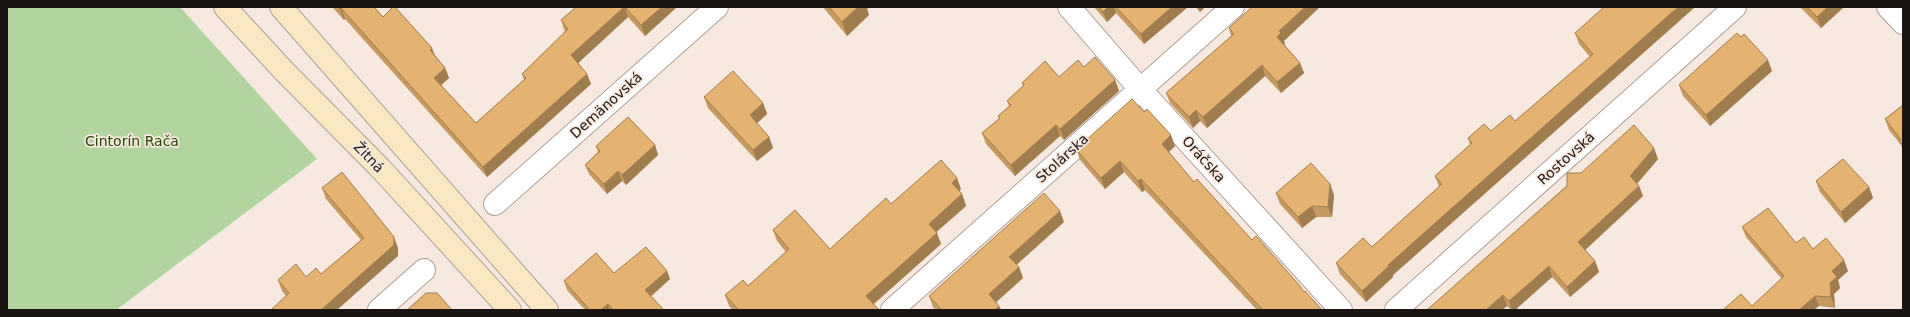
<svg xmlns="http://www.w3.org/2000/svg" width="1910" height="317" font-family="'DejaVu Sans',sans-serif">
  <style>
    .green { fill: #b2d49f }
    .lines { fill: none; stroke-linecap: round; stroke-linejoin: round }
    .street-casing { stroke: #ac9f96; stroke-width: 24 }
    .secondary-casing { stroke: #ac9f96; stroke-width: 24 }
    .street { stroke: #fff; stroke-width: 22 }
    .secondary { stroke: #fae8c2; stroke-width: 22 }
    .wall { fill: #c59a61 }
    .shaded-wall { fill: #a07d4f }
    .building { fill: #e5b371; stroke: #a07d4f }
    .labels { text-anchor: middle; stroke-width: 3.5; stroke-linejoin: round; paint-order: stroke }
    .street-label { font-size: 14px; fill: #1a1512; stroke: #f8e9e0 }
    .park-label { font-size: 14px; fill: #214700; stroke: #f8e9e0 }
  </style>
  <rect width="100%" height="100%" fill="#f8e9e0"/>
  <path class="green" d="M 7,7 L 180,7 L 317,159 L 116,310 L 7,310 Z"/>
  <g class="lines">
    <g class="street-casing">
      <g id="street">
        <path d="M 1069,7 L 1140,89 L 1341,310"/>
        <path d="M 1888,7 L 1903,23"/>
        <path d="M 495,204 L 717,7"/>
        <path d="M 379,310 L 424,270"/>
        <path d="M 892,310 L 1233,7"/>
        <path d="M 1396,310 L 1735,7"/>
      </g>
    </g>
    <g class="secondary-casing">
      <g id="secondary">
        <path d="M 225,7 L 283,70 L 381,169 L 510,310"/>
        <path d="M 281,7 L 547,310"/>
      </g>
    </g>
    <use href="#street" class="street"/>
    <use href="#secondary" class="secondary"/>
  </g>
  <g class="wall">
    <path d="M 332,7 L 374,7 L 383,17 L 435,55 L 445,68 L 449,78 L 441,85 L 476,123 L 524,80 L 522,74 L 565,32 L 561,20 L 576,7 L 677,7 L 645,36 L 628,17 L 578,63 L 591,84 L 487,177 L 345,19 L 344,20 Z"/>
    <path d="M 823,7 L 869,7 L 867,9 L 869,15 L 847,36 Z"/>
    <path d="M 1094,7 L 1188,7 L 1144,44 L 1116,13 L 1107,22 Z"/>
    <path d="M 1196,7 L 1205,7 L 1200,12 Z"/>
    <path d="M 1695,7 L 1393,275 L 1393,277 L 1366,302 L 1340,274 L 1336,263 L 1372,247 L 1439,187 L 1435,176 L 1470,145 L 1468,138 L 1491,131 L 1515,121 L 1590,57 L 1579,44 L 1575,33 Z"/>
    <path d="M 1800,7 L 1844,7 L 1821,28 Z"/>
    <path d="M 1229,28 L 1284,41 L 1285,44 L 1284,45 L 1300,63 L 1304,73 L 1281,93 L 1265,76 L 1207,128 L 1200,121 L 1193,128 L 1170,103 L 1166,93 L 1231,36 Z"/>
    <path d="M 1084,67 L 1115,80 L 1119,91 L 1064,140 L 1060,136 L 1015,176 L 986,144 L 982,133 L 999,119 L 998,116 L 1009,106 L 1007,101 L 1023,86 L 1022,83 L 1059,77 Z"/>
    <path d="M 1772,71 L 1710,126 L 1683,96 L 1679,85 Z"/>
    <path d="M 704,97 L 763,103 L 767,114 L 757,123 L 769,137 L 773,148 L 757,161 L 708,108 Z"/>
    <path d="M 1903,105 L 1903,151 L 1901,145 L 1889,130 L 1885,119 Z"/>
    <path d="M 655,145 L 658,155 L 626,185 L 622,181 L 607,194 L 589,174 L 585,165 L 598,152 L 596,146 Z"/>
    <path d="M 1175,146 L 1168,152 L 1194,182 L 1322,310 L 1257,310 L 1145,190 L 1142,192 L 1124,172 L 1105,189 L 1080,160 L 1076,149 Z"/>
    <path d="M 1658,159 L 1637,184 L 1639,186 L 1643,196 L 1585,250 L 1595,261 L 1599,272 L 1570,297 L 1552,277 L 1515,310 L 1511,310 L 1507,306 L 1502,310 L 1427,310 L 1581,173 Z"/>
    <path d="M 1816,181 L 1869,187 L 1873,198 L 1845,223 L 1820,192 Z"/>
    <path d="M 1330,184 L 1334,195 L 1332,217 L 1316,217 L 1302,228 L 1280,204 L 1276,193 Z"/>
    <path d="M 322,188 L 398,248 L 398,256 L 286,296 L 282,291 L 278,280 L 306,277 L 321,274 L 361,240 L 326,199 Z"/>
    <path d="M 961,189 L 959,191 L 962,194 L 966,206 L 936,232 L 941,244 L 874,304 L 879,310 L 733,310 L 729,306 L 725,295 L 748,286 L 786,252 L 777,241 L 773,230 L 830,249 Z"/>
    <path d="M 1064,222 L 1016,265 L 1019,267 L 1023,278 L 996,302 L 999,306 L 1001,310 L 936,310 L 933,307 L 929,296 Z"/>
    <path d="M 1742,227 L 1813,249 L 1848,271 L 1838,280 L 1840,288 L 1834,294 L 1835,308 L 1819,306 L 1752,306 L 1782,279 L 1746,237 Z"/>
    <path d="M 667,271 L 670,279 L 651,296 L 664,310 L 585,310 L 567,290 L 564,281 L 614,273 Z"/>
  </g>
  <g class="shaded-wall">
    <path d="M 625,7 L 628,17 L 575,66 L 571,55 Z"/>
    <path d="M 662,7 L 677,7 L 645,36 L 641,25 Z"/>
    <path d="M 858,7 L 869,7 L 867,9 L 869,15 L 847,36 L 842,22 Z"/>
    <path d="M 1108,7 L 1114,7 L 1116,13 L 1107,22 L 1103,12 Z"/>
    <path d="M 1172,7 L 1188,7 L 1144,44 L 1141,34 Z"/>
    <path d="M 1198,7 L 1205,7 L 1200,12 Z"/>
    <path d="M 1305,7 L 1320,7 L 1284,41 L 1285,44 L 1281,48 L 1277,37 L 1279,31 Z"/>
    <path d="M 1678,7 L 1695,7 L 1393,275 L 1393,277 L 1366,302 L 1362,291 L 1388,265 Z"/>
    <path d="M 1828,7 L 1844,7 L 1821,28 L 1817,17 Z"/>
    <path d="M 341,8 L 345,19 L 344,20 L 340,9 Z"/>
    <path d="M 432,48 L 436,59 L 430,50 Z"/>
    <path d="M 1768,60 L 1772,71 L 1710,126 L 1706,115 Z"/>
    <path d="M 1300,63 L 1304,73 L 1281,93 L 1277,82 Z"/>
    <path d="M 1262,65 L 1265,76 L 1207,128 L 1203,117 Z"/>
    <path d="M 445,68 L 449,78 L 438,88 L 434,78 Z"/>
    <path d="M 587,74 L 591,84 L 487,177 L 483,167 Z"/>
    <path d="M 1115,80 L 1119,91 L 1064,140 L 1060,129 Z"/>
    <path d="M 763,103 L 767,114 L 754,126 L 750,115 Z"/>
    <path d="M 1196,110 L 1200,121 L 1193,128 L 1189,117 Z"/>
    <path d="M 1056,125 L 1060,136 L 1015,176 L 1011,165 Z"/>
    <path d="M 1171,135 L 1175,146 L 1166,155 L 1162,144 Z"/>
    <path d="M 769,137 L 773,148 L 757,161 L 753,150 Z"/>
    <path d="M 655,145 L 658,155 L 626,185 L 622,175 Z"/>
    <path d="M 1654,148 L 1658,159 L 1634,187 L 1630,176 Z"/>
    <path d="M 1120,161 L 1124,172 L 1105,189 L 1101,178 Z"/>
    <path d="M 618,171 L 622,181 L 607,194 L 604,184 Z"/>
    <path d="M 957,178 L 961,189 L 956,195 L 952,183 Z"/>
    <path d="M 1141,179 L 1145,190 L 1142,192 L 1138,181 Z"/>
    <path d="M 1330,184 L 1334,195 L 1332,217 L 1328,207 Z"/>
    <path d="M 1639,186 L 1643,196 L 1582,253 L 1578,242 Z"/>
    <path d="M 1869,187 L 1873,198 L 1845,223 L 1841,212 Z"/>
    <path d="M 962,194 L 966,206 L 933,235 L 929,224 Z"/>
    <path d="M 1312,206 L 1316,217 L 1302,228 L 1298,217 Z"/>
    <path d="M 1060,211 L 1064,222 L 1013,268 L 1009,257 Z"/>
    <path d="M 937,233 L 941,244 L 870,307 L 866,296 Z"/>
    <path d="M 394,237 L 398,248 L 398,256 L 337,310 L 321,310 Z"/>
    <path d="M 1844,260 L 1848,271 L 1838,280 L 1840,288 L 1834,294 L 1835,308 L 1831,297 L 1830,283 L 1832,271 Z"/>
    <path d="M 1595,261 L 1599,272 L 1570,297 L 1567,287 Z"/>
    <path d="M 1549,266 L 1552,277 L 1515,310 L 1512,310 L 1509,301 Z"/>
    <path d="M 1019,267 L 1023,278 L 993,305 L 989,294 Z"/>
    <path d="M 667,271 L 670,279 L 648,299 L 645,290 Z"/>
    <path d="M 1503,295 L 1507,306 L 1502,310 L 1486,310 Z"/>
    <path d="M 1815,296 L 1819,306 L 1814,310 L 1799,310 Z"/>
    <path d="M 608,304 L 610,310 L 601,310 Z"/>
    <path d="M 999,306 L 1001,310 L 995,310 Z"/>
  </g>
  <g class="building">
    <path d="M 338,7 L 374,7 L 383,17 L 393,7 L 395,7 L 432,48 L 430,50 L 445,68 L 434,78 L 476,123 L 526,78 L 522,74 L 568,29 L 561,20 L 576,7 L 624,7 L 571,55 L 587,74 L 483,167 L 341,8 L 340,9 Z"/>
    <path d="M 625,7 L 662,7 L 641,25 Z"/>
    <path d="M 829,7 L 858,7 L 842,22 Z"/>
    <path d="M 1099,7 L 1108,7 L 1103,12 Z"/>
    <path d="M 1116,7 L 1172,7 L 1141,34 Z"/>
    <path d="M 1252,7 L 1305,7 L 1279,31 L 1281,33 L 1277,37 L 1300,63 L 1277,82 L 1262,65 L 1203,117 L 1196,110 L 1189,117 L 1166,93 L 1234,34 L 1229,28 Z"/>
    <path d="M 1604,7 L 1678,7 L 1388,265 L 1389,266 L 1362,291 L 1336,263 L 1363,238 L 1372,247 L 1442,184 L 1435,176 L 1472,143 L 1468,138 L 1484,124 L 1491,131 L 1510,115 L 1515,121 L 1593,54 L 1575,33 Z"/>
    <path d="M 1807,7 L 1828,7 L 1817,17 Z"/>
    <path d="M 1737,33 L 1741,37 L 1744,34 L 1768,60 L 1706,115 L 1679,85 Z"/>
    <path d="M 1095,57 L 1115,80 L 1060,129 L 1056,125 L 1011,165 L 982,133 L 1000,118 L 998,116 L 1011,105 L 1007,101 L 1024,85 L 1022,83 L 1045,61 L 1059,77 L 1078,60 L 1084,67 Z"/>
    <path d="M 733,71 L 763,103 L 750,115 L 769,137 L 753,150 L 704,97 Z"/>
    <path d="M 1132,99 L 1144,112 L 1147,109 L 1171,135 L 1162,144 L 1194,182 L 1197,179 L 1252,240 L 1256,236 L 1300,286 L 1304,292 L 1305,291 L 1322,310 L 1263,310 L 1141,179 L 1138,181 L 1120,161 L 1101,178 L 1076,149 Z"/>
    <path d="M 1903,105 L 1903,145 L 1899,141 L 1901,140 L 1885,119 Z"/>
    <path d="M 628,117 L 655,145 L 622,175 L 618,171 L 604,184 L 585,165 L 600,151 L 596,146 Z"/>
    <path d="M 1634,125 L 1654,148 L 1630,176 L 1639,186 L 1578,242 L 1595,261 L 1567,287 L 1549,266 L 1509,301 L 1503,295 L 1486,310 L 1427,310 L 1567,186 L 1567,173 L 1581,173 Z"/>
    <path d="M 1843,159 L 1869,187 L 1841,212 L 1816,181 Z"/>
    <path d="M 941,160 L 957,178 L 952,183 L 962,194 L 929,224 L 937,233 L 866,296 L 879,310 L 739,310 L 725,295 L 743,280 L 748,286 L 789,249 L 773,230 L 795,210 L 830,249 L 886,198 L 891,204 Z"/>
    <path d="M 1311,163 L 1330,184 L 1328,207 L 1312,206 L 1298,217 L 1276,193 Z"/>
    <path d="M 342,172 L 394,237 L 394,245 L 321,310 L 271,310 L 289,293 L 278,280 L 296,264 L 306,277 L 316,268 L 321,274 L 364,238 L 322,188 Z"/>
    <path d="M 1044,193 L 1060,211 L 1009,257 L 1019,267 L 989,294 L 999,306 L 995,310 L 942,310 L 929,296 Z"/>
    <path d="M 1768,208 L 1796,243 L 1804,237 L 1813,249 L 1826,238 L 1844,260 L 1832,271 L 1837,277 L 1830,283 L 1831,297 L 1815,296 L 1799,310 L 1723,310 L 1741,294 L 1752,306 L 1784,276 L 1742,227 Z"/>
    <path d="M 646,247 L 667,271 L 645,290 L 664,310 L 614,310 L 608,304 L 601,310 L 590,310 L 564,281 L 596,253 L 614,273 Z"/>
    <path d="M 426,293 L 437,293 L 452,310 L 407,310 Z"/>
  </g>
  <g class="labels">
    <g class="street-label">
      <text transform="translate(606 105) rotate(-42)" y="5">Demänovská</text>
      <text transform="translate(369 157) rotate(46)" y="5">Žitná</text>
      <text transform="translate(1062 158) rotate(-42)" y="5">Stolárska</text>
      <text transform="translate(1566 158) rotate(-42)" y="5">Rostovská</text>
      <text transform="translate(1204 159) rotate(48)" y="5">Oráčska</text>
    </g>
    <g class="park-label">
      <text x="132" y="146">Cintorín Rača</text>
    </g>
  </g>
  <rect width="1910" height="317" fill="none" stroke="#1a1512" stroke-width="16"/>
</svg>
